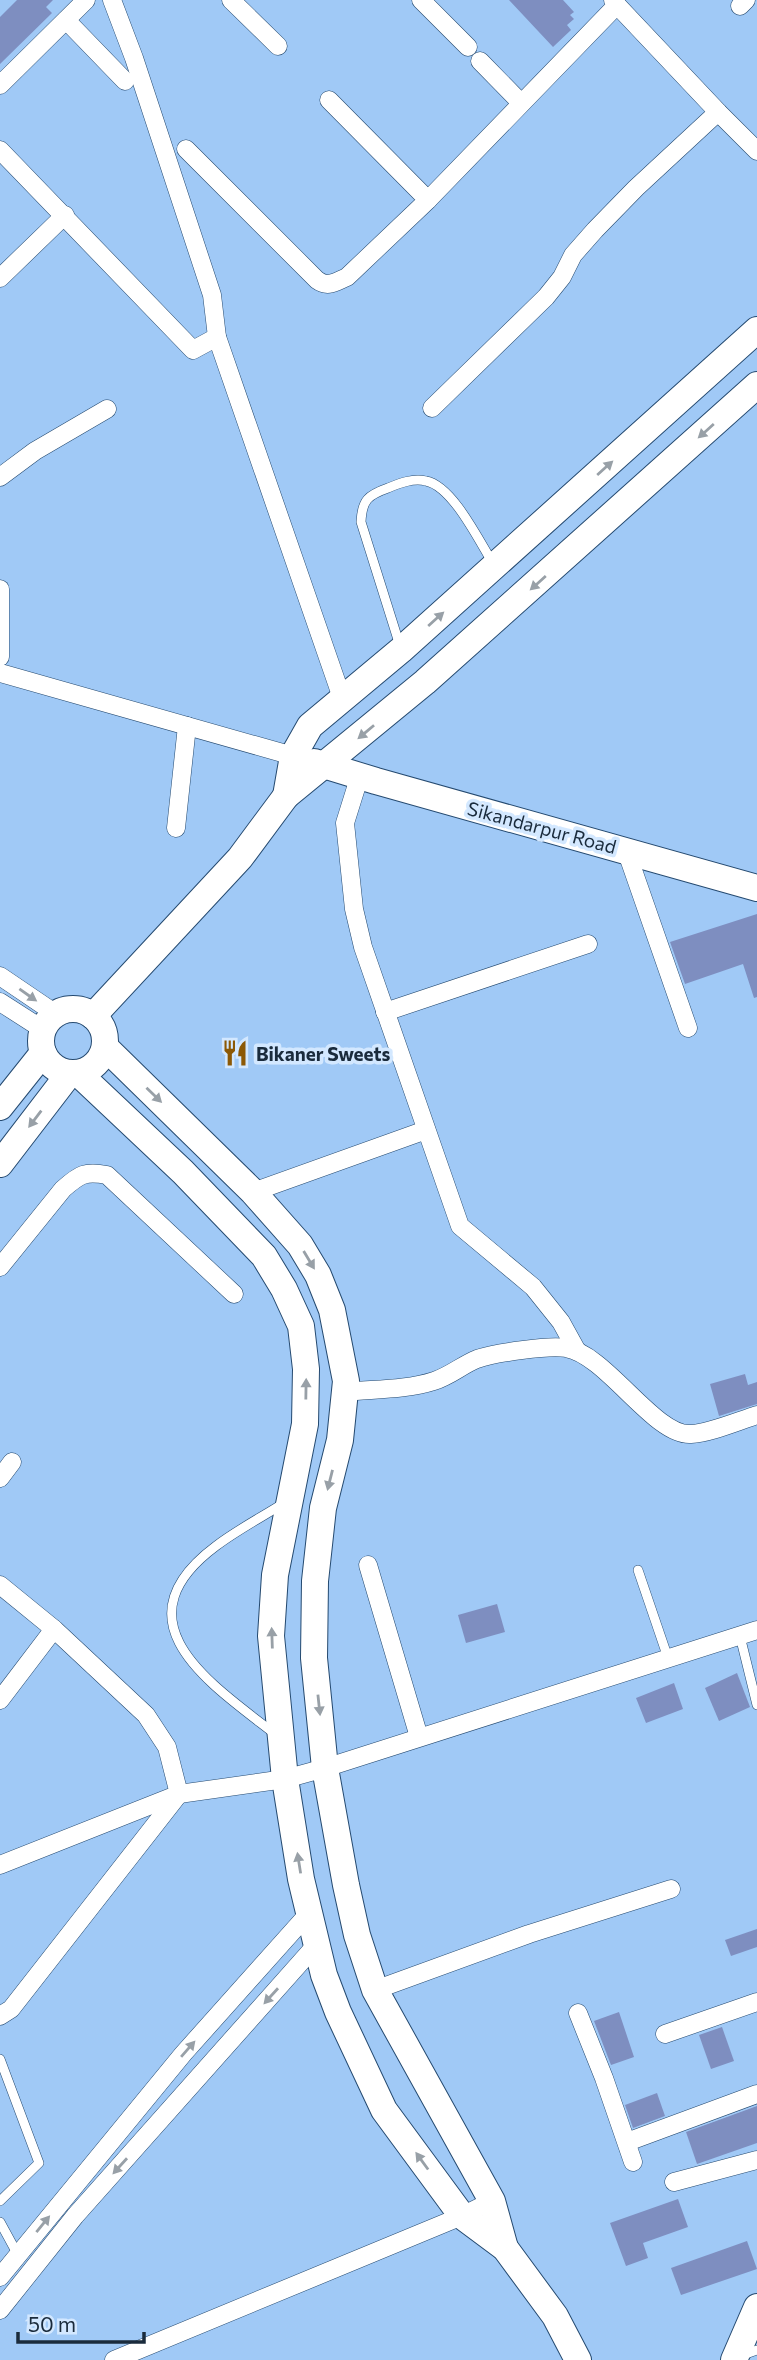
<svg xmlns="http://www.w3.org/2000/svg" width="757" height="2360" font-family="Commissioner,sans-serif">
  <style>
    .building { fill: #7e8ec0 }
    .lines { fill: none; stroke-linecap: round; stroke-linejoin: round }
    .lane-casing { stroke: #254a70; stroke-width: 10 }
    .street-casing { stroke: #254a70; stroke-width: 19 }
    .secondary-casing { stroke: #254a70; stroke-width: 28 }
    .lane { stroke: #fff; stroke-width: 9 }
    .street { stroke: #fff; stroke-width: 18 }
    .secondary { stroke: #fff; stroke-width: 26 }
    .oneway { fill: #98a0a7 }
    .labels { text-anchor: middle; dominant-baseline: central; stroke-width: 7; stroke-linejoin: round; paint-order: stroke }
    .street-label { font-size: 19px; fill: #1a2b3c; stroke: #d3e8ff }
    .poi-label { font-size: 19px; font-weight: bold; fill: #1a2b3c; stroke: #d3e8ff; text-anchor: start }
  </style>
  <rect width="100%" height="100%" fill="#a0c9f6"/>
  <g class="building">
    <path d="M17 0H53L46 7 52 13 0 64V17Z"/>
    <path d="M509 0H563L574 12 570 15 574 19 567 25 571 30 553 47Z"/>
    <path d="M757 914V997L754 998 743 964 685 984 670 942Z"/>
    <path d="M745 1374 748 1385 757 1382V1404L719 1416 710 1384Z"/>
    <path d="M497 1604 505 1632 466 1643 458 1615Z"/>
    <path d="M737 1673 750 1707 719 1721 705 1688Z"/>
    <path d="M674 1683 683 1709 646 1723 636 1698Z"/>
    <path d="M757 1929V1947L731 1956 725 1940Z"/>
    <path d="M619 2012 634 2057 611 2065 594 2021Z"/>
    <path d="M722 2027 734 2061 711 2069 699 2035Z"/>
    <path d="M657 2093 665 2116 633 2128 625 2105Z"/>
    <path d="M757 2106V2143L697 2164 686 2132Z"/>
    <path d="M678 2199 688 2227 643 2243 648 2258 626 2266 610 2223Z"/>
    <path d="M747 2241 757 2269 681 2295 671 2268Z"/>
  </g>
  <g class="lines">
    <g class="lane-casing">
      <g id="lane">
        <path d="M400 646 361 522C362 500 368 495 388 488 400 483 413 478 426 481 453 486 480 543 494 565"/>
        <path d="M638 1570 668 1658"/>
        <path d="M740 1636 757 1705"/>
        <path d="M275 1734C211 1684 114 1622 216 1546 237 1530 262 1517 284 1503"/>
        <path d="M0 2059 39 2163 0 2201"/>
        <path d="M0 2222 18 2255"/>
        <path d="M740 2356 757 2350"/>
      </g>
    </g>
    <g class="street-casing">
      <g id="street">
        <path d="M112 0 134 58 212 295 217 337 342 698"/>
        <path d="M231 0 278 46"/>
        <path d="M421 0 468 47"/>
        <path d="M740 6 746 0"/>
        <path d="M66 20 125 81"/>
        <path d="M480 61 521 103"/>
        <path d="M0 85 86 0"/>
        <path d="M718 112 757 151"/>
        <path d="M186 149 317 280C328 288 335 282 347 277L428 200 329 100"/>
        <path d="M0 150 193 350 217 337"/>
        <path d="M428 200 617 5 613 0"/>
        <path d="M0 278 65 215"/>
        <path d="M432 408 546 297 562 277 573 255 595 230 636 188 718 112 617 5"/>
        <path d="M0 477 35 451 107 409"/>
        <path d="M0 589V657"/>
        <path d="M0 673 293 756"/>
        <path d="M360 775 345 823 354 909 363 947 460 1226 533 1287 561 1322 577 1351"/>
        <path d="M176 828 187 726"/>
        <path d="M626 850 688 1028"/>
        <path d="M0 976 56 1014"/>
        <path d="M0 1002 42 1029"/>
        <path d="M385 1012 588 944"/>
        <path d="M253 1192 426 1130"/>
        <path d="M0 1267 63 1189C80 1174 85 1171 107 1175L234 1294"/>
        <path d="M345 1392C374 1389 406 1390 434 1381 450 1376 462 1365 477 1359 494 1353 549 1345 566 1348 606 1354 655 1437 691 1434 710 1433 738 1421 757 1415"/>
        <path d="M0 1478 12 1462"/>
        <path d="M368 1565 419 1737"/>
        <path d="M0 1585 54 1629 146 1715 167 1747 179 1794 11 2009 0 2016"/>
        <path d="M0 1700 54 1629"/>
        <path d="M0 1865 179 1794 285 1779 325 1768 757 1630"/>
        <path d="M375 1990 529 1934 671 1889"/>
        <path d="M578 2013 604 2078 633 2162"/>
        <path d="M665 2034 757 2002"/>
        <path d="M627 2142 757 2094"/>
        <path d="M674 2182 757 2160"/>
        <path d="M0 2277 183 2054 309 1913"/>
        <path d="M0 2310 75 2216 316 1945"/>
        <path d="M114 2360 462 2216 492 2201"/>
      </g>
    </g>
    <g class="secondary-casing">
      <g id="secondary">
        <path d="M314 762 376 781 757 888"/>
        <path d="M286 796 293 756 310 726 401 650 757 330"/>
        <circle cx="73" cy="1041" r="32"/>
        <path d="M93 1016 240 858 286 796 425 682 757 385"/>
        <path d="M105 1047 253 1192 300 1245 318 1275 332 1310 346 1381 340 1440 323 1508 315 1581 314 1658 325 1768 346 1885 357 1935 375 1990 492 2201 505 2248"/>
        <path d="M78 1073 183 1172 264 1256 284 1289 301 1326 306 1369 305 1424 275 1575 271 1636 285 1779 301 1879 324 1975 338 2012 384 2110 462 2216 505 2248 555 2316 578 2360"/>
        <path d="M0 1107 43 1053"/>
        <path d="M0 1164 69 1074"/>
        <path d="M734 2360 757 2307"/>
      </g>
    </g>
    <use href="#lane" class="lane"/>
    <use href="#street" class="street"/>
    <use href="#secondary" class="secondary"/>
  </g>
  <defs><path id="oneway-solid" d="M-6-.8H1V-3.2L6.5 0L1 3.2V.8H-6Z" transform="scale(1.75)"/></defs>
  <g class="oneway">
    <use href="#oneway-solid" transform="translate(706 431) rotate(138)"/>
    <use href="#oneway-solid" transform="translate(605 468) rotate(-42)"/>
    <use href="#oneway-solid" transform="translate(538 583) rotate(138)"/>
    <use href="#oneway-solid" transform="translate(436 619) rotate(-42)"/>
    <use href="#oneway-solid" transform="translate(366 732) rotate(140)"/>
    <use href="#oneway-solid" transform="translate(28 995) rotate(35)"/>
    <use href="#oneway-solid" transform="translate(154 1095) rotate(44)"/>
    <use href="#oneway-solid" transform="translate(35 1119) rotate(127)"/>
    <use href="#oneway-solid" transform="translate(309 1260) rotate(59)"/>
    <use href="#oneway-solid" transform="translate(306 1389) rotate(-89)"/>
    <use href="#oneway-solid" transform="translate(330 1480) rotate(104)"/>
    <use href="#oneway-solid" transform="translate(272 1638) rotate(-92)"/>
    <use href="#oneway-solid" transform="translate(319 1705) rotate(84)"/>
    <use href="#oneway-solid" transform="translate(299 1863) rotate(-99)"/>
    <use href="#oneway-solid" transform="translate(271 1996) rotate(132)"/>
    <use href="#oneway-solid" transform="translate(188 2049) rotate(-49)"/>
    <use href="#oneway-solid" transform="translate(422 2161) rotate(-126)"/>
    <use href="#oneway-solid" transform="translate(120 2166) rotate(132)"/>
    <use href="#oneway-solid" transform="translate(43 2224) rotate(-51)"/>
  </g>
  <defs>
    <g id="restaurant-bare" transform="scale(2.1)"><path d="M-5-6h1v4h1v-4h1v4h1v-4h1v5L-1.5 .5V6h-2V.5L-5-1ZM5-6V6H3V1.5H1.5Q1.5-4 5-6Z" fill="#8c5906" stroke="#d3e8ff" stroke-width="2.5" paint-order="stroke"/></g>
  </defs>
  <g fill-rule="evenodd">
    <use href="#restaurant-bare" x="235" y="1053"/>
  </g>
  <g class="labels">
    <g class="street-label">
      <text transform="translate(542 827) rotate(15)">Sikandarpur Road</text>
    </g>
    <g class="poi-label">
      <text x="256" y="1053">Bikaner Sweets</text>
    </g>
  </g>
  <path d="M18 2332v10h126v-10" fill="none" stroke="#1a2b3c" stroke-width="3.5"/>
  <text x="28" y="2332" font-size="21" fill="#1a2b3c" stroke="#d3e8ff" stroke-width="5" paint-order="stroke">50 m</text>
</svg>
